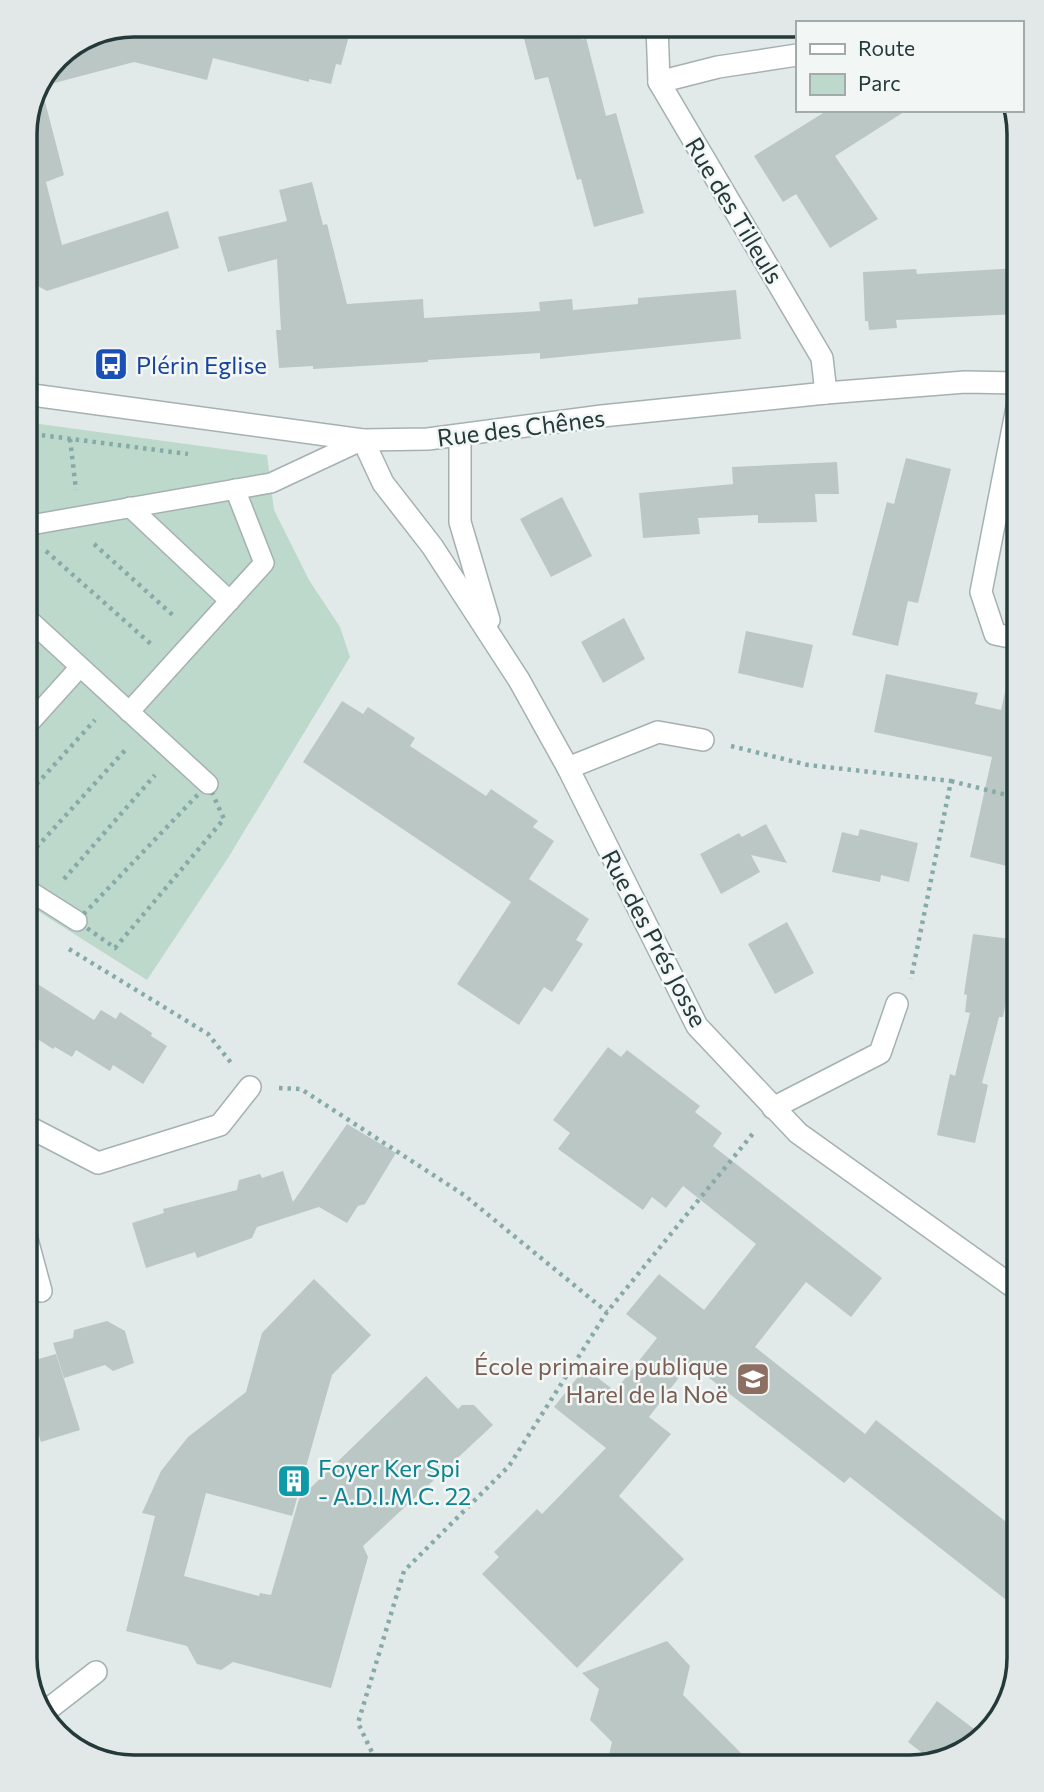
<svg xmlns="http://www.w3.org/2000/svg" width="1044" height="1792" font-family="Commissioner,sans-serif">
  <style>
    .green { fill: #bdd9cc }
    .building { fill: #bac7c5 }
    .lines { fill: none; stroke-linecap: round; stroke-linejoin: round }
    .service-casing { stroke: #a5b1b1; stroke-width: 22 }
    .minor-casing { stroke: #a5b1b1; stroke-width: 24 }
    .tertiary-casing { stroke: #a5b1b1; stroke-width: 24 }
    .path { stroke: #86aaa8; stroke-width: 4.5; stroke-dasharray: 3.5 5; stroke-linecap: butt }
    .service { stroke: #fff; stroke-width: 19 }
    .minor { stroke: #fff; stroke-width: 21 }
    .tertiary { stroke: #fff; stroke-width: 21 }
    .labels { text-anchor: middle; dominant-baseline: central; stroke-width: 5; stroke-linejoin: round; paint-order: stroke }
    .street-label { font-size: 24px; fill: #243939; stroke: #f2f7f6 }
    .transit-label { font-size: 24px; fill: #164399; stroke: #f2f7f6; text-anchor: start }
    .education-label { font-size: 24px; fill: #785e54; stroke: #f2f7f6; text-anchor: end }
    .culture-label { font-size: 24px; fill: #0d838f; stroke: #f2f7f6; text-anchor: start }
    .rim { fill: none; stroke: #243939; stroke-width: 3.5 }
  </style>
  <rect width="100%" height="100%" fill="#e2eae9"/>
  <path class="green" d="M25 422 267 455 274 510 309 580 340 627 350 657 228 858 147 980 25 903Z"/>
  <g class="building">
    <path d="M134 24 255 25H352L341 65 336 64 331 84 309 79V82L213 58 207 80 134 62 43 86 57 56Z"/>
    <path d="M546 25H578L582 40 586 38 606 116 616 113 644 213 594 227 581 179 577 180 548 77 535 80 522 31Z"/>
    <path d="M42 90 64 175 46 182 62 245 168 211 179 248 47 291 25 279V127Z"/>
    <path d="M828 110H907L835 156 878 219 830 248 796 194 783 202 754 156Z"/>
    <path d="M312 182 323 225 327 224 347 304 423 299 424 318 540 311 539 302 572 299 573 310 638 304V298L736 290 741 339 540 359V353L428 360V362L313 369V366L279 368 276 330H281L277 259 228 272 218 237 287 221 279 190Z"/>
    <path d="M1019 268V314L896 320 897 328 869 330 868 321H865L863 272 916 269 917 274Z"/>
    <path d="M906 458 951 469 918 603 908 601 898 646 852 635 887 502 894 504Z"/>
    <path d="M837 462 839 494H815L817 522 758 523V515L698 518 700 534 643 538 639 493 733 484 732 467Z"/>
    <path d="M562 497 592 556 551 577 520 519Z"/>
    <path d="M624 618 645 659 603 683 581 642Z"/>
    <path d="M746 631 813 645 803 688 738 673Z"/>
    <path d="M886 674 978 693 975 704 1001 710 1006 688 1019 689V869L970 857 992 757 874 732Z"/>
    <path d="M342 701 363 714 368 707 415 738 410 746 486 796 491 789 538 821 533 827 554 841 529 879 589 919 576 940 583 944 552 992 544 987 519 1025 457 984 511 902 303 762Z"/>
    <path d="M766 824 787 863 751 855 760 872 721 894 700 854 739 833 742 837Z"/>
    <path d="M860 829 918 843 909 882 881 875 880 882 832 872 842 832 858 836Z"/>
    <path d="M787 922 814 973 775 994 748 944Z"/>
    <path d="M973 934 1017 940 1009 1002 1006 1001 1003 1017H999L982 1083 988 1085 975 1143 937 1135 950 1074 955 1076 970 1013 965 1012 967 995 964 994Z"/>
    <path d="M25 976 94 1020 101 1010 116 1019 120 1012 152 1033 151 1036 167 1046 143 1084 113 1065 110 1071 76 1050 72 1057 55 1047 53 1049 25 1031Z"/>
    <path d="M608 1047 621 1057 627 1050 700 1106 695 1112 722 1133 713 1146 882 1278 851 1317 806 1282 755 1347 865 1434 876 1420 1019 1532V1610L850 1477 844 1483 690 1363 649 1417 671 1434 619 1496 684 1559 577 1668 482 1574 499 1557 494 1552 537 1509 542 1514 606 1448 554 1407 585 1368 615 1391 657 1338 626 1314 659 1274 704 1310 756 1244 683 1186 666 1208 652 1197 643 1210 558 1149 570 1133 553 1120Z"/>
    <path d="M347 1124 396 1153 365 1204 358 1206 347 1223 319 1207 257 1227 252 1238 197 1258 195 1252 146 1268 132 1223 164 1213 163 1209 237 1190 239 1180 260 1174 262 1178 283 1171 293 1202Z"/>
    <path d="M314 1279 371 1335 332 1375 292 1516 206 1493 184 1576 259 1596 260 1593 271 1595 299 1499 426 1376 458 1409 462 1405H474L493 1425 363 1546 368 1557 331 1688 233 1662 221 1670 197 1664 187 1646 126 1631 155 1516 142 1513 161 1471 188 1437 246 1392 262 1333Z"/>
    <path d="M107 1321 125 1331 134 1363 113 1371 105 1365 64 1378 53 1343 73 1338 74 1330Z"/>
    <path d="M56 1354 80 1430 41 1442 36 1426 25 1429V1363Z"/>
    <path d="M667 1641 690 1666 683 1695 755 1767H606L612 1742 590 1720 599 1689 582 1673Z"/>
    <path d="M937 1701 982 1735 958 1756 934 1762 908 1742Z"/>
  </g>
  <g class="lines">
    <g class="service-casing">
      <g id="service">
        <path d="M130 507 230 601"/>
        <path d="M25 526 271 483 363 440"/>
        <path d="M25 616 208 784"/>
        <path d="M129 712 264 563 235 489"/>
        <path d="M25 728 80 667"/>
        <path d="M25 888 77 921"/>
      </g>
    </g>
    <g class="minor-casing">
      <g id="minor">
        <path d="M657 25 659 82 822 358 826 393"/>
        <path d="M659 82 718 67 797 55"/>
        <path d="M460 436V522L489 620"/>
        <path d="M363 440 383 483 432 546 519 680 568 768 697 1026 798 1133 1019 1291"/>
        <path d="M1019 639 995 634 981 592 1019 397"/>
        <path d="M568 768 658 732 703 740"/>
        <path d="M773 1108 880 1053 897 1004"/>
        <path d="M25 1125 98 1163 220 1125 250 1087"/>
        <path d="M25 1232 41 1291"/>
        <path d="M42 1714 96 1672"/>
      </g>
    </g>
    <g class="tertiary-casing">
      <path id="tertiary" d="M25 394 363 440 428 439 602 416 826 393 965 382 1019 383"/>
    </g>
    <g class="path">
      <path d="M25 433 188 454"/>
      <path d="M70 439 76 490"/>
      <path d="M94 544 176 618"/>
      <path d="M46 551 152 645"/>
      <path d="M25 578 36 589"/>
      <path d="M25 664 37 675"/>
      <path d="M731 746 808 765 951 781 911 979"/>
      <path d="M951 781 1019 798"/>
      <path d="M208 784 224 819 115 948 77 921Z"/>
      <path d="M25 797 95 720"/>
      <path d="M25 860 128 747"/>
      <path d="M64 879 155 775"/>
      <path d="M69 949 208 1034 232 1064"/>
      <path d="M279 1088 301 1089 464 1195 607 1312"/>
      <path d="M379 1767 358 1723 404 1571 509 1466 607 1312 755 1131"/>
    </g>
    <use href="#service" class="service"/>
    <use href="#minor" class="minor"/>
    <use href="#tertiary" class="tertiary"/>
  </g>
  <defs>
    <g id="bus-square" transform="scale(1.75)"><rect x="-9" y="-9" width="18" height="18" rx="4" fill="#1a4fb4" stroke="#f2f7f6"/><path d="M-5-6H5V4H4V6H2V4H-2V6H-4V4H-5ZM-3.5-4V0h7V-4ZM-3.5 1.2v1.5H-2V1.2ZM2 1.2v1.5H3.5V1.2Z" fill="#fff"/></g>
    <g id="school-square" transform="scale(1.75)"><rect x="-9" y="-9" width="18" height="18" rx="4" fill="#8d6e63" stroke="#f2f7f6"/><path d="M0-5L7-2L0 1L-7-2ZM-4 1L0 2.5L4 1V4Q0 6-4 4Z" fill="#fff"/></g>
    <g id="building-square" transform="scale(1.75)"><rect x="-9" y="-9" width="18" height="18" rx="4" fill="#0f9aa8" stroke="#f2f7f6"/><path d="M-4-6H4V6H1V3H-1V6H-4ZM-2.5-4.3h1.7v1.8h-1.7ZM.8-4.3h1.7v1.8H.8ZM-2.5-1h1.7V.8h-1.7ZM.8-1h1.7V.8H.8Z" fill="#fff"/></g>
  </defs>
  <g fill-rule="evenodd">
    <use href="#bus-square" x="111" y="364"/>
    <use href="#school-square" x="753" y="1379"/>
    <use href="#building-square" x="294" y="1481"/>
  </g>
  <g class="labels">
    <g class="street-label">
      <text transform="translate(735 210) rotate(59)">Rue des Tilleuls</text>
      <text transform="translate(521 427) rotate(-7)">Rue des Chênes</text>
      <text transform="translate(655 938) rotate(62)">Rue des Prés Josse</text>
    </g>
    <g class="transit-label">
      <text x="136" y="364">Plérin Eglise</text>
    </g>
    <g class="education-label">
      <text x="728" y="1365">École primaire publique<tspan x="728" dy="28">Harel de la Noë</tspan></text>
    </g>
    <g class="culture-label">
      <text x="318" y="1467">Foyer Ker Spi<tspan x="318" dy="28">- A.D.I.M.C. 22</tspan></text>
    </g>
  </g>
  <path d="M0 0H1044V1792H0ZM134 37H910A97 97 0 0 1 1007 134V1658A97 97 0 0 1 910 1755H134A97 97 0 0 1 37 1658V134A97 97 0 0 1 134 37Z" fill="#e2e8e7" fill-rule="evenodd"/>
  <path class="rim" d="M134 37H910A97 97 0 0 1 1007 134V1658A97 97 0 0 1 910 1755H134A97 97 0 0 1 37 1658V134A97 97 0 0 1 134 37Z"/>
  <rect x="796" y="21" width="228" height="91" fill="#f2f7f6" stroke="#a0abaa" stroke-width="2"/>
  <rect x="810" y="44" width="35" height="10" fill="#ffffff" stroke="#a0abaa" stroke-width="2"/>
  <text x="858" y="56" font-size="21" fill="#243939">Route</text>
  <rect x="810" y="74" width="35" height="21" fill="#bdd9cc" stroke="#a0abaa" stroke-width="2"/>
  <text x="858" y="91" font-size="21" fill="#243939">Parc</text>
</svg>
